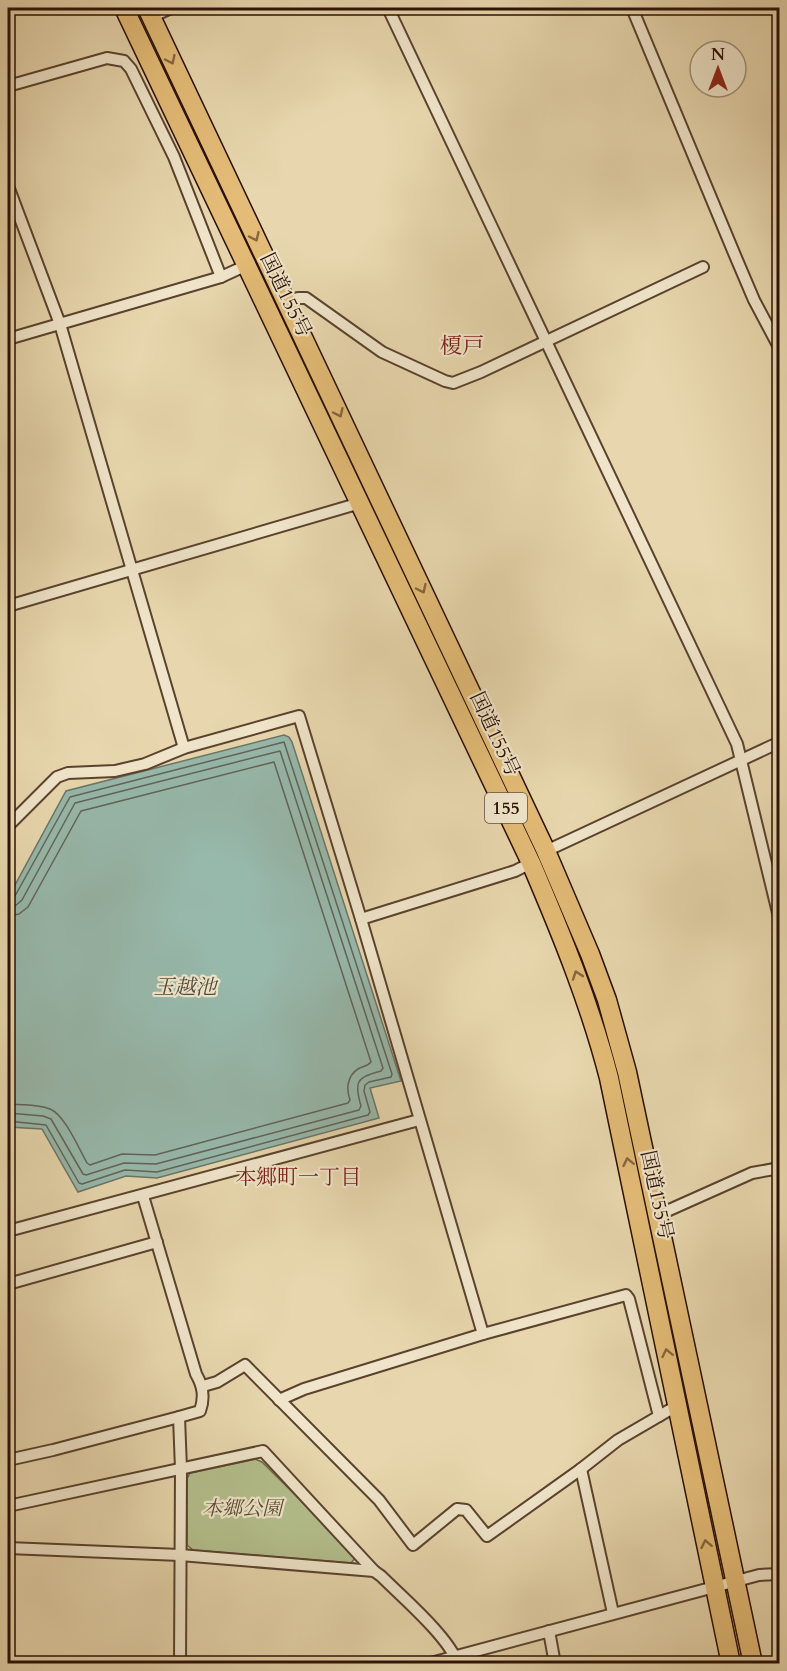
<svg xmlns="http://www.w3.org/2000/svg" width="787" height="1671" font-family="Cardo,'Noto Serif JP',serif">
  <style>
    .green { fill: #b3bf8c; stroke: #6e6848; stroke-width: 1.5 }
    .water { fill: #97b9ac; stroke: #6b7569; stroke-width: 1.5 }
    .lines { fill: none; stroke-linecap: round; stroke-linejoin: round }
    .shore { stroke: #606458; stroke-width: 1.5 }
    .minor-casing { stroke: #5a422e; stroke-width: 14 }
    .tertiary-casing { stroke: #5a422e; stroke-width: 16 }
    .trunk-casing { stroke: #2a1004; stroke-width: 21 }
    .minor { stroke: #f0e5ca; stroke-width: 10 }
    .tertiary { stroke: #f0e5ca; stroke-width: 14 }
    .trunk { stroke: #e4bc77; stroke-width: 18 }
    .oneway { stroke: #87663e }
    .labels { text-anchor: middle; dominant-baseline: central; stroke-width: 4.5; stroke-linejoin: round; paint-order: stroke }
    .shield { fill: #f0e5ca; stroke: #65503f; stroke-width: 1.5 }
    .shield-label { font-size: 18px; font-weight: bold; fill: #2a1004 }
    .street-label { font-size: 20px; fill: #2a1004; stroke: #f0e5ca }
    .park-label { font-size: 20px; font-style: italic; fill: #5a4d34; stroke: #f0e5ca }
    .water-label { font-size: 21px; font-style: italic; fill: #504b3f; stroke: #f0e5ca }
    .neighbourhood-label { font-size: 21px; fill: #7a1f14; stroke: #f0e5ca }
    .quarter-label { font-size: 22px; fill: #7a1f14; stroke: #f0e5ca }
  </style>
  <rect width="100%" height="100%" fill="#e8d7ae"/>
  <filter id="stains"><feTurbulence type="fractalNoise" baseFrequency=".00333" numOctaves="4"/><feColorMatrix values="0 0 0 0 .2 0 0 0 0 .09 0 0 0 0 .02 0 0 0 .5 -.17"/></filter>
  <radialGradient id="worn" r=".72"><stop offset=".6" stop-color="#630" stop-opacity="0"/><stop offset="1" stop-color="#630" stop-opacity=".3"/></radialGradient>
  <path class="green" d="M255 1459 262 1462 357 1556 351 1563 193 1550 187 1545V1479L190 1473Z"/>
  <path class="water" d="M284 735 289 737 292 742 401 1081 370 1088 379 1118 157 1178 126 1176 78 1192 42 1129 8 1127V898L66 791Z"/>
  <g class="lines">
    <g class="shore">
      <path d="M8 900 15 896 70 797 284 742 392 1074 391 1077 369 1082 365 1085 364 1091 370 1112 368 1115 157 1172 125 1170 82 1184 79 1183 46 1125 8 1121"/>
      <path d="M8 907 15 906 22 900 75 803 280 751 383 1068 381 1071C356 1077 354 1082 361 1106L359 1110 156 1164 124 1163 86 1175 83 1174 51 1119 43 1116 8 1113"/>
      <path d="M8 916 19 914 28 907 81 811 274 762 371 1062C368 1066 363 1066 358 1069 347 1076 346 1089 350 1100L348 1103 155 1155 122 1154 90 1165 87 1163C79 1149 65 1115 50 1109 38 1104 20 1105 8 1104"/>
    </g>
    <g class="minor-casing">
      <g id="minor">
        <path d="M388 8 737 744 780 921"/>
        <path d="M632 8 734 253 754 300 780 349"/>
        <path d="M151 17 171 8"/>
        <path d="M8 86 107 58 124 61 131 69 174 157 221 277"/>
        <path d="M8 186 60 324 184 748"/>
        <path d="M286 302 298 298H306L382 352 445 381 453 383 481 372 703 267"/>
        <path d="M8 339 221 277 247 265"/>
        <path d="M8 606 360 503"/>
        <path d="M8 826 57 777 68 773 115 771 145 764 184 748 299 716 361 919 483 1334"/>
        <path d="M546 851 780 742"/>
        <path d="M361 919 515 871 531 863"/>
        <path d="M143 1196 196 1374C203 1386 205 1397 200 1411L179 1417 181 1469 180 1664"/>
        <path d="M658 1215 752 1173 780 1168"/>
        <path d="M8 1231 419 1120"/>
        <path d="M8 1284 157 1242"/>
        <path d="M203 1386 217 1382 245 1365 379 1500 413 1545 457 1509 466 1510 487 1536 581 1469 618 1440 678 1405"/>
        <path d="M279 1400 304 1389 483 1334 626 1295 629 1299 659 1416"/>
        <path d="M8 1460 53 1450 179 1417"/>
        <path d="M581 1469 613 1613"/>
        <path d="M8 1506 263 1451 374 1571"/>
        <path d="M8 1548 180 1555 374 1571 381 1576C402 1597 449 1637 458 1664"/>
        <path d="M549 1631 555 1664"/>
        <path d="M427 1664 759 1575 780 1574"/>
      </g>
    </g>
    <g class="tertiary-casing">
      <path id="tertiary" d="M779 8H780"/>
    </g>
    <g class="trunk-casing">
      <g id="trunk">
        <path d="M124 8 531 863C561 933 590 1004 609 1078L731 1664"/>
        <path d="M147 8 546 851 590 954 607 1000 627 1072 753 1664"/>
      </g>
    </g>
    <use href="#minor" class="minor"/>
    <use href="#tertiary" class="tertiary"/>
    <use href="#trunk" class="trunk"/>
  </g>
  <defs><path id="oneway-chevron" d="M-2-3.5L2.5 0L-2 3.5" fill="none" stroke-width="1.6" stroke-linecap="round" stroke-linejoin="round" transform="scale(1.5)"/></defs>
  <g class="oneway">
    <use href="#oneway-chevron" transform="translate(171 60) rotate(65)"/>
    <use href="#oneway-chevron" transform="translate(255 237) rotate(65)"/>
    <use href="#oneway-chevron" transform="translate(339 413) rotate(65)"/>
    <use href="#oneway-chevron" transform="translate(422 589) rotate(65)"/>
    <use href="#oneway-chevron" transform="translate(577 975) rotate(-109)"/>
    <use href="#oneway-chevron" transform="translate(628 1162) rotate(-102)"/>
    <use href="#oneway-chevron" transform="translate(667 1353) rotate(-102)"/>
    <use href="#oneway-chevron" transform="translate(706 1544) rotate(-102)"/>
  </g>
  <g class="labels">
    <rect class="shield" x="485" y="793" width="42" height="30" rx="4.5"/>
    <g class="shield-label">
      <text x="506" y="808">155</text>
    </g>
    <g class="street-label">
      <text transform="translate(286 295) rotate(64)">国道155号</text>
      <text transform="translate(495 734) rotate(65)">国道155号</text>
      <text transform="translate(657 1195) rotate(78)">国道155号</text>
    </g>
    <g class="park-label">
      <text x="242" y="1508">本郷公園</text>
    </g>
    <g class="water-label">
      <text x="185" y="987">玉越池</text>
    </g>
    <g class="neighbourhood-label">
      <text x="298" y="1177">本郷町一丁目</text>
    </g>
    <g class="quarter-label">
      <text x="462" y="346">榎戸</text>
    </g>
  </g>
  <rect width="787" height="1671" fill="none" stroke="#e8d7ae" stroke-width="30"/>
  <rect x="9" y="9" width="769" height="1653" fill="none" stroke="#2a1004" stroke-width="3"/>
  <rect x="15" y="15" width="757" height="1641" fill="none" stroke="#2a1004" stroke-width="1.5"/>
  <g transform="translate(718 69)"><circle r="28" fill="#f0e5ca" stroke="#a1907b" stroke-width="1.5"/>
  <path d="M0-4.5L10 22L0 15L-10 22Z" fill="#8f2418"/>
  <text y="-9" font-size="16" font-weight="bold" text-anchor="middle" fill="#2a1004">N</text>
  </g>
  <rect width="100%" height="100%" filter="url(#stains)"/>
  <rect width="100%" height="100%" fill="url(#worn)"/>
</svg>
